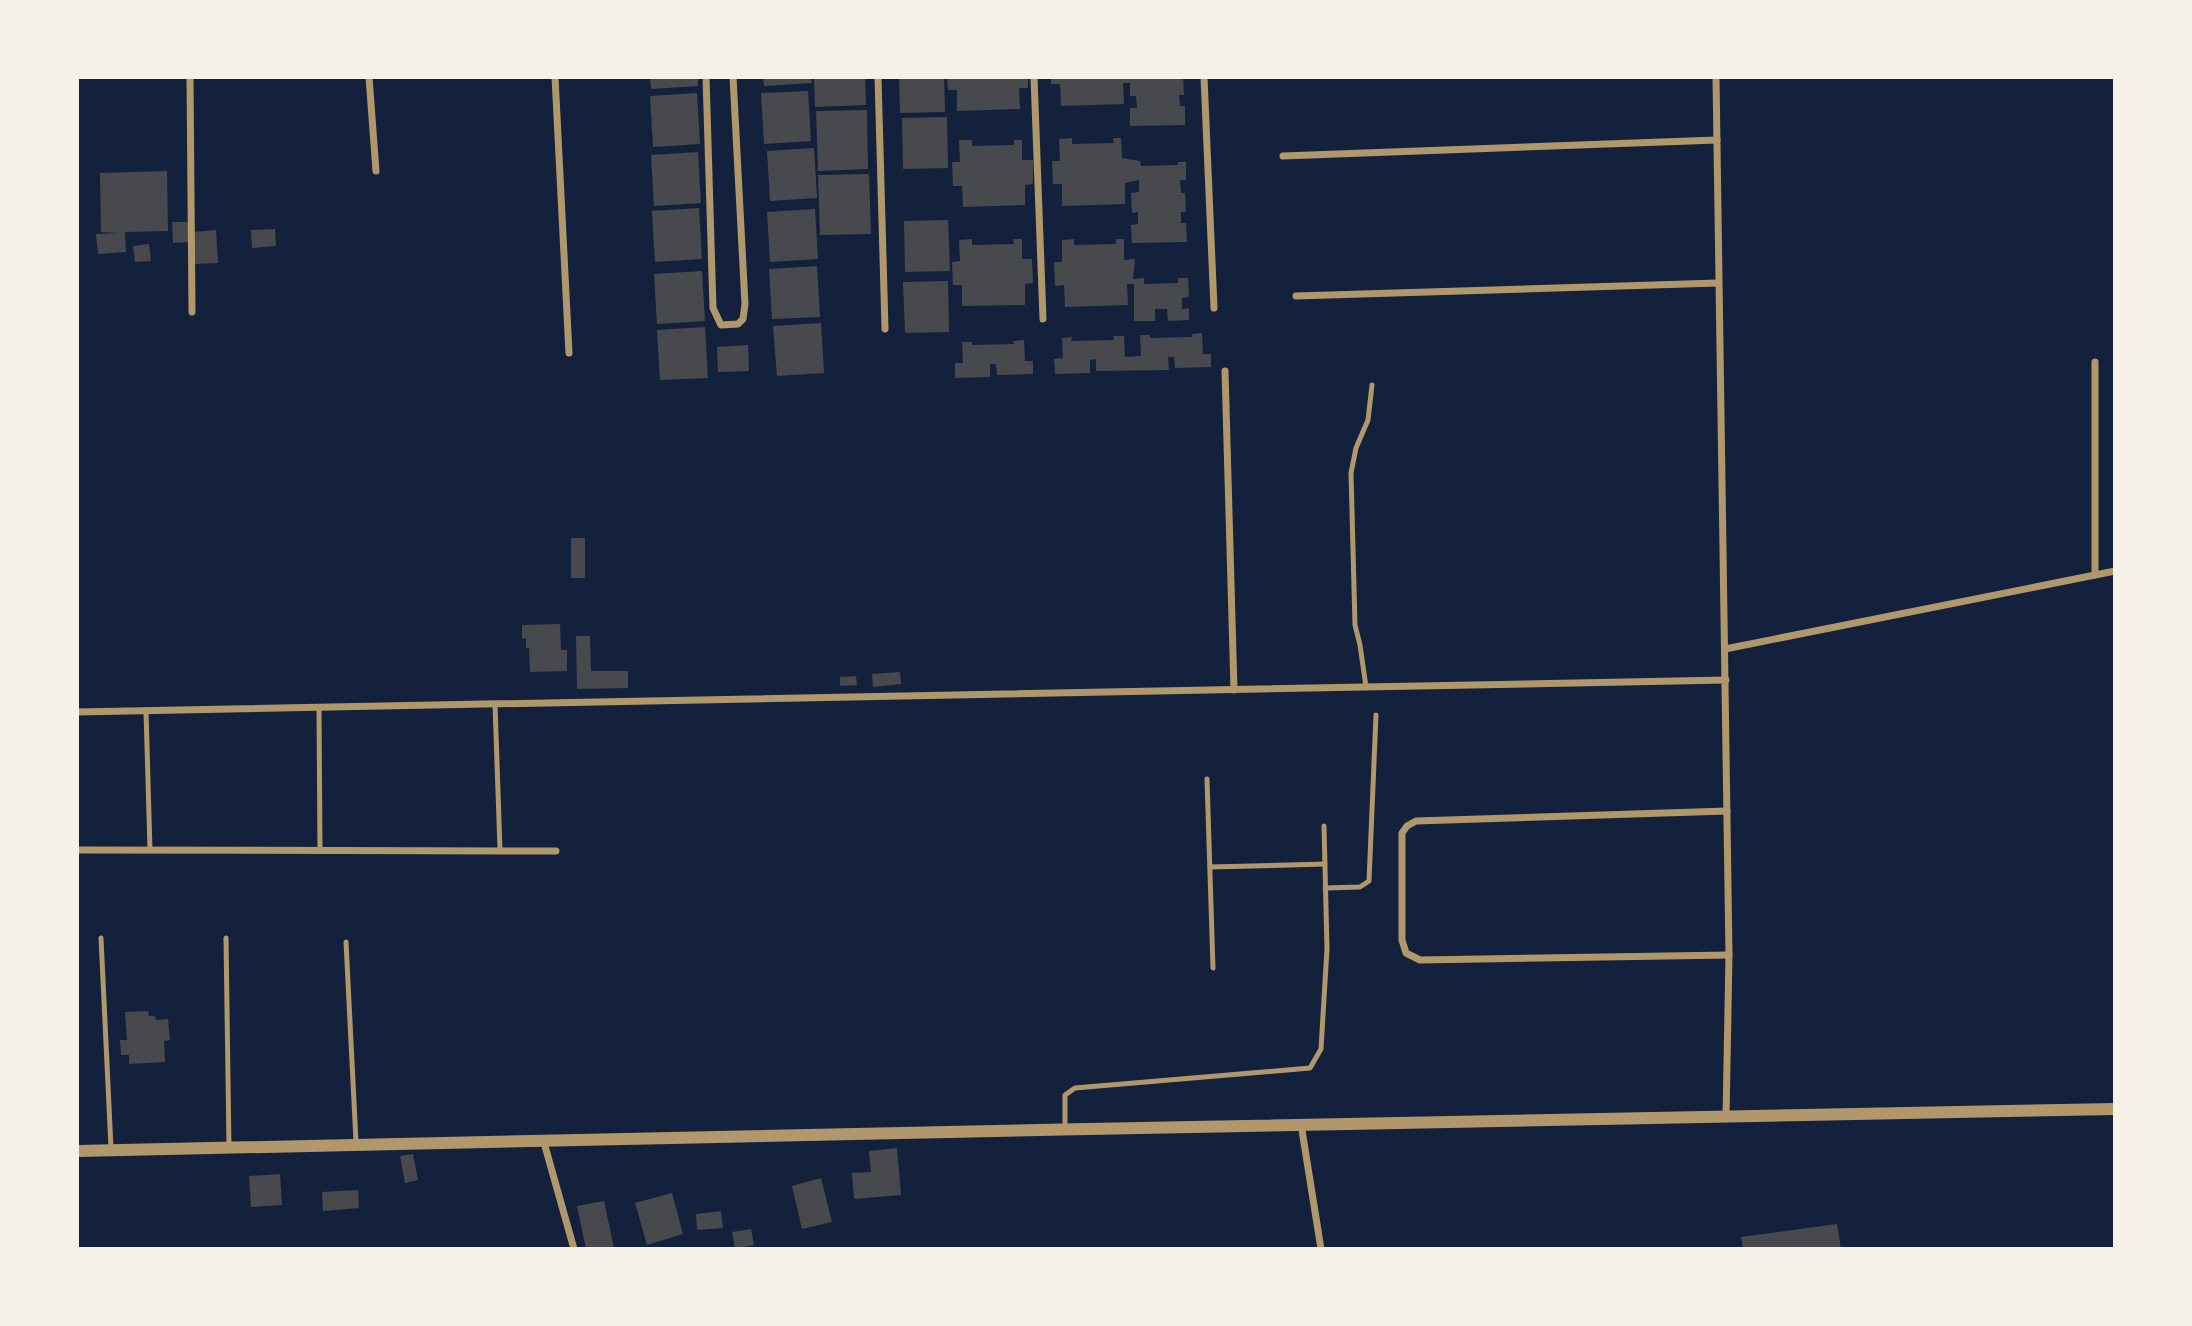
<svg xmlns="http://www.w3.org/2000/svg" width="2192" height="1326" font-family="Poppins,sans-serif">
  <style>
    .building { fill: #48494c }
    .lines { fill: none; stroke-linecap: round; stroke-linejoin: round }
    .service { stroke: #b1986c; stroke-width: 5 }
    .minor { stroke: #b1986c; stroke-width: 7 }
    .tertiary { stroke: #b1986c; stroke-width: 12 }
  </style>
  <rect width="100%" height="100%" fill="#14213d"/>
  <g class="building">
    <path d="M650 77H698V86L651 89Z"/>
    <path d="M763 77H811L812 83 764 86Z"/>
    <path d="M814 77H865L866 105 815 107Z"/>
    <path d="M899 77H944L945 112 900 113Z"/>
    <path d="M947 77H1028V88H1019L1020 109 957 111V90H948Z"/>
    <path d="M1051 77H1183L1184 95H1179L1180 106H1185V125L1130 126V108H1137L1136 96H1130V83H1123L1124 104 1061 106 1060 84H1051Z"/>
    <path d="M808 91 811 141 764 144 761 93Z"/>
    <path d="M697 93 700 144 653 147 650 96Z"/>
    <path d="M867 110 868 169 818 171 816 111Z"/>
    <path d="M947 117 948 168 903 169 902 118Z"/>
    <path d="M1072 138V144L1114 143 1113 138H1121L1122 158 1140 161 1141 166 1178 165V162H1186V180H1180L1181 193H1185L1186 212H1181V223H1186L1187 242 1132 243 1131 225 1138 224V212L1132 213 1131 193 1139 192V180L1125 183V204L1062 206V184H1053L1052 161H1060L1059 139Z"/>
    <path d="M959 140H972V146L1014 145V140H1022V160H1033V184L1025 185V205L963 207 962 186H953L952 162H960Z"/>
    <path d="M814 148 817 198 770 201 767 151Z"/>
    <path d="M698 152 701 203 654 206 651 155Z"/>
    <path d="M167 171 168 231 125 232 126 252 98 254 96 234 118 233 101 232 100 173Z"/>
    <path d="M869 174 871 234 820 235 818 175Z"/>
    <path d="M699 208 702 259 655 262 652 211Z"/>
    <path d="M815 209 818 259 770 262 767 212Z"/>
    <path d="M948 220 950 271 905 272 904 221Z"/>
    <path d="M172 222H188L189 242 173 243Z"/>
    <path d="M275 229 276 246 252 248 251 230Z"/>
    <path d="M216 230 218 263 195 264 193 232Z"/>
    <path d="M972 239V245L1014 244 1013 239H1022V259H1032L1033 283 1025 284V305L962 306V285H953L952 262 960 261 959 240Z"/>
    <path d="M1074 239V245L1116 244V239H1124V260L1135 259 1133 279 1144 278V284L1178 283V278H1188L1189 297 1182 298V309L1189 308V320L1168 321 1167 309H1155V321H1134V284H1127L1128 305 1065 307 1064 285 1055 286 1054 262H1062V240Z"/>
    <path d="M149 244 151 261 135 262 133 246Z"/>
    <path d="M817 266 820 317 772 319 769 269Z"/>
    <path d="M702 271 705 321 657 324 654 274Z"/>
    <path d="M948 281 949 332 905 333 903 282Z"/>
    <path d="M821 323 824 373 777 376 773 326Z"/>
    <path d="M705 327 708 378 660 380 657 330Z"/>
    <path d="M1202 333 1203 354H1211V367L1175 368 1174 357H1168L1169 370 1096 371V359L1090 360V373L1055 374 1054 359 1063 358 1062 338 1072 337 1071 341 1114 340 1113 336H1124L1125 357 1141 356 1140 335H1150V338L1192 337V334Z"/>
    <path d="M1024 340 1025 361H1033V374L997 375 996 364H990V377L955 378V363H963L962 342H972V345L1014 344 1013 341Z"/>
    <path d="M748 345 749 371 718 372 717 347Z"/>
    <rect x="571" y="538" width="14" height="40"/>
    <path d="M560 624 561 650H567V671L530 672 529 648H526V638L522 639V625Z"/>
    <path d="M576 636H590L591 671H628V688L577 689Z"/>
    <path d="M900 672 901 684 873 687 872 674Z"/>
    <path d="M856 676 857 685 840 686V677Z"/>
    <path d="M148 1011 149 1016H155L156 1020 168 1019 170 1040 164 1041 165 1062 129 1064V1055H121L120 1040H127L125 1012Z"/>
    <path d="M897 1148 901 1195 854 1199 852 1173 871 1172 869 1151Z"/>
    <path d="M413 1154 418 1180 405 1183 400 1156Z"/>
    <path d="M280 1174 282 1205 251 1207 249 1176Z"/>
    <path d="M821 1178 832 1222 802 1229 792 1186Z"/>
    <path d="M358 1190 359 1208 323 1211 322 1192Z"/>
    <path d="M672 1193 683 1234 647 1245 635 1203Z"/>
    <path d="M604 1201 614 1248 586 1249 577 1206Z"/>
    <path d="M721 1211 723 1228 697 1230 696 1214Z"/>
    <path d="M1837 1224 1841 1249H1743L1741 1237Z"/>
    <path d="M751 1229 754 1245 735 1249 732 1232Z"/>
  </g>
  <g class="lines">
    <g class="service">
      <path d="M1366 687 1360 645 1355 625 1351 473 1356 448 1368 420 1372 385"/>
      <path d="M495 704 500 850"/>
      <path d="M319 707 320 850"/>
      <path d="M146 711 150 850"/>
      <path d="M1207 779 1213 968"/>
      <path d="M1210 867 1325 864"/>
      <path d="M1325 888 1360 887 1369 881 1376 715"/>
      <path d="M101 938 111 1148"/>
      <path d="M226 938 229 1147"/>
      <path d="M346 942 356 1142"/>
      <path d="M1065 1128V1095L1075 1088 1310 1068 1321 1049 1327 949 1324 826"/>
    </g>
    <g class="minor">
      <path d="M190 77 192 312"/>
      <path d="M369 77 376 171"/>
      <path d="M555 77 569 353"/>
      <path d="M706 77 713 308 721 325 738 324 743 319 745 304 733 77"/>
      <path d="M878 77 885 329"/>
      <path d="M1034 77 1043 319"/>
      <path d="M1204 77 1214 308"/>
      <path d="M1716 77 1729 955 1726 1118"/>
      <path d="M1283 156 1717 140"/>
      <path d="M1296 296 1718 283"/>
      <path d="M2095 362V575"/>
      <path d="M1225 371 1234 690"/>
      <path d="M1725 649 2115 571"/>
      <path d="M77 712 1726 680"/>
      <path d="M1727 811 1416 821 1407 826 1402 833V940L1406 953 1420 960 1729 955"/>
      <path d="M77 850 556 851"/>
      <path d="M1301 1124 1321 1249"/>
      <path d="M543 1139 574 1249"/>
    </g>
    <path class="tertiary" d="M77 1151C756 1132 1436 1125 2115 1109"/>
  </g>
  <rect width="2192" height="1326" fill="none" stroke="#f6f1e7" stroke-width="158"/>
</svg>
